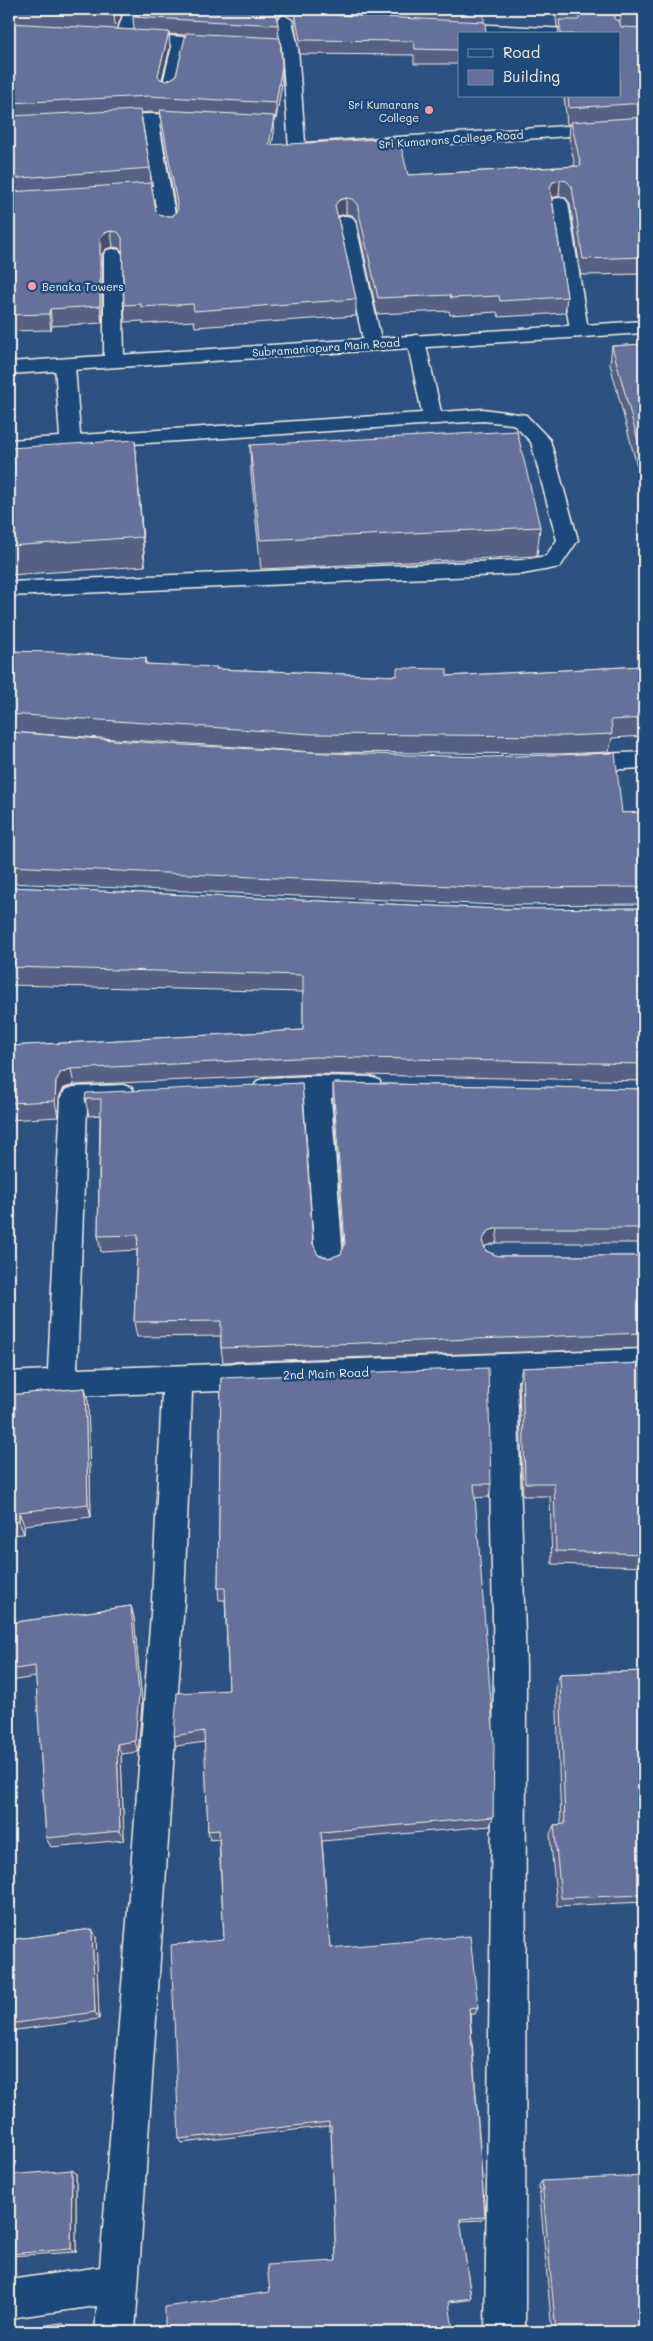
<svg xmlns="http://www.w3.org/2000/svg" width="653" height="2341" font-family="Mali,sans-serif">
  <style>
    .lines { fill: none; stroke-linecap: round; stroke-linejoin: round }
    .service-casing { stroke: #f4f1e8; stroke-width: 4 }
    .minor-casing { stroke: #f4f1e8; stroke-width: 3 }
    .secondary-casing { stroke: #f4f1e8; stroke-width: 3 }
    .service { fill: #1f4a7a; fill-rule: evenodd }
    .minor { fill: #1f4a7a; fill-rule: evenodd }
    .secondary { fill: #1f4a7a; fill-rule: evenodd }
    .wall { fill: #576085; stroke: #f4f1e8; fill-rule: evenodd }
    .shaded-wall { fill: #474e6c; stroke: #f4f1e8 }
    .building { fill: #65709b; stroke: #f4f1e8 }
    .poi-dot { fill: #ff9aa2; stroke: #1f4a7a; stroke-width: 2 }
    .labels { text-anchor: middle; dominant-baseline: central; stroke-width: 5; stroke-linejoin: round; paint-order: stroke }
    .far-poi-label { font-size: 11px; fill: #f4f1e8; stroke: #1f4a7a; text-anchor: end }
    .far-street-label { font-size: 11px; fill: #f4f1e8; stroke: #1f4a7a }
    .street-label { font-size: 12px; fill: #f4f1e8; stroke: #1f4a7a }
  </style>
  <rect width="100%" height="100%" fill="#2d5281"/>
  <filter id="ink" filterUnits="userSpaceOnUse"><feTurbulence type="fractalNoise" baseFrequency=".02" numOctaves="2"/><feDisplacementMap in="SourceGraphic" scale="10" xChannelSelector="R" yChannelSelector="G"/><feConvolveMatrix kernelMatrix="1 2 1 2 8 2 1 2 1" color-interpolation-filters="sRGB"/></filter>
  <g filter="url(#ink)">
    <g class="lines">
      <g class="service-casing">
        <path id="service" d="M180 38 187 42 175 91 168 95 163 94 161 91 173 42Z"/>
      </g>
      <g class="minor-casing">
        <g id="minor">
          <path d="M125 9H141L132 34 221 39 229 44 221 49 117 42 115 39Z"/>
          <path d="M284 15 292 20 298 48 305 143 644 121V131L297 154 291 153 289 149 282 48 276 20Z"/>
          <path d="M450 23 568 29 576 34H471L444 31 442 28 444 25Z"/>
          <path d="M150 114 197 116 203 117 205 121 203 125 197 126 159 124 177 226 174 230H162L159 226 154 197 115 199 109 198 106 194 109 190 153 186 143 124 106 126 100 125 98 121 100 117 106 116Z"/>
          <path d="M559 198 565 199 568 203 588 330 586 334H572L570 330 550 203 553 199Z"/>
          <path d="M346 216 352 217 355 221 382 344 380 348H366L364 344 337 221 340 217Z"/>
          <path d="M113 249 119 250 122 254 124 361 121 365H107L104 361V254L107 250Z"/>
          <path d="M416 335 423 337 425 341 441 412 483 409 526 415 550 440 578 540 560 567 523 574 9 596V582L523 560 546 556 557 540 531 442 513 424 483 421 9 452V440L60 437 55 365 58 361H72L75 365 80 435 422 413 407 341 409 337Z"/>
          <path d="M644 752V768L580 771 572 769 568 763 572 757 580 755Z"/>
          <path d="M317 1076 370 1077 379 1080 383 1088 379 1096 370 1099 331 1098 343 1259 339 1268 329 1271 319 1268 315 1259 304 1098 266 1100 257 1097 253 1089 257 1081 266 1078Z"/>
          <path d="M123 1085 132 1088 136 1096 132 1104 123 1107 87 1108 77 1369 644 1349V1375L517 1380 526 1667 525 2332H485L494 1667 488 1381 192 1392 184 1601 135 2332H95L97 2306 9 2318V2280L100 2267 152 1601 162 1393 9 1398V1372L48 1370 61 1098 65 1090 74 1087Z"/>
        </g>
      </g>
      <g class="secondary-casing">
        <path id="secondary" d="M644 321V333L9 374V362Z"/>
      </g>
      <use href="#service" class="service"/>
      <use href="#minor" class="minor"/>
      <use href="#secondary" class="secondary"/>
    </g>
    <g class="wall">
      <path d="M9 9H124L116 29 134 30 133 17 136 9H484V21L459 34V64H414V55L300 54 295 27V14L284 13 277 18 278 25 279 38 282 66V82L276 119 274 118V132L272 145 408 175 575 166 569 138 570 124H567L564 96H619V34H558L559 27H557L555 9H644V274L581 275 570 203 565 197 559 196 552 198 567 297 565 313 499 317 497 312 450 315 449 311 377 314 357 221 352 215 346 214 338 216V217L356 299V316L195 327 194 321 143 324V321L125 322 124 305 123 252 119 248 113 247 106 249 102 254V323L52 326 51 330 9 331ZM169 34 186 35 176 76 167 81 162 80 170 48ZM150 112 160 113 161 126 176 211 173 216H161L156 211 151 183 150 168 141 113Z"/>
      <path d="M644 344V493L610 364 612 346Z"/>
      <path d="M250 445 540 527 537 556 261 569 251 474Z"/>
      <path d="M9 448 137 469 145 566 9 575Z"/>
      <path d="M9 651 146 658 147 664 217 669 397 676H447L644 666V736L612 738 609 752 559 754 313 752 9 732 622 813 644 812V904L497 905 9 883Z"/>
      <path d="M9 887 499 909 644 908V1081L317 1074 74 1085 64 1088 59 1097 58 1117 9 1120V1046L303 1030V992L9 985Z"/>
      <path d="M302 1083 313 1244 318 1255 330 1258 341 1254 344 1246 333 1100V1083L644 1089V1247V1243H496L485 1246V1247L486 1251 498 1256H644V1348L223 1362 221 1348V1336L137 1337 134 1322 137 1250 101 1252 98 1236 100 1115 89 1116 85 1099Z"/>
      <path d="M644 1363V1567L552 1564 550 1496H523L519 1382 522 1368Z"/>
      <path d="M221 1378 491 1484 489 1497 475 1498 493 1817 490 1826 322 1841 330 1948 478 2007 475 2014H470L485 2217 482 2220 460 2221 471 2298 468 2300 450 2302 270 2292 336 2261 331 2131H329V2126L182 2143 179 2139 224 1940 219 1839 210 1840 208 1831 205 1742 176 1746 174 1736 229 1690 225 1600H219L218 1588Z"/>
      <path d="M85 1388 88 1402 91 1517 24 1525V1534L9 1535V1395Z"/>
      <path d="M131 1606 134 1618 142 1703 138 1752 121 1754 124 1840 51 1847 46 1838 36 1677 9 1681V1623Z"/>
      <path d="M644 1671V1902L557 1906 550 1834 554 1825 561 1824 556 1685 560 1674Z"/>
      <path d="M92 1929 96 1937 99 2019 9 2031V1940Z"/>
      <path d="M76 2173V2252L9 2256V2175Z"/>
      <path d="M542 2181 644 2332H552L539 2185Z"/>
    </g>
    <g class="shaded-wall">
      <path d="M117 9H124L116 31 114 15Z"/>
      <path d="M274 9H284V13L274 19Z"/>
      <path d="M621 13 619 29 612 32 614 17Z"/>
      <path d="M169 32 170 48 159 91 158 75Z"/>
      <path d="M282 66V82L276 119V103Z"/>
      <path d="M274 116V132L269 161V145Z"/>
      <path d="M560 180 559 196 552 198 550 187 553 182Z"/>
      <path d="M346 198V214L338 216 335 221V205L339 200Z"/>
      <path d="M111 231 113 247 106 249 102 254V323L100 306V238L104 233Z"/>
      <path d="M50 309 52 326 51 330 49 314Z"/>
      <path d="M135 440 137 469 145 566 142 537Z"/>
      <path d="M71 1069 74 1085 64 1088 59 1097 58 1117 55 1101 56 1081 61 1072Z"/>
      <path d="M498 1228 496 1243 485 1246 480 1256 482 1241 488 1231Z"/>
      <path d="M85 1388 88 1402 91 1517 88 1504Z"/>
      <path d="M19 1512 24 1525V1534L19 1521Z"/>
      <path d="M131 1606 134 1618 142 1703 138 1752 135 1741Z"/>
      <path d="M117 1744 121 1754 124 1840 120 1831Z"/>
      <path d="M92 1929 96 1937 99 2019 95 2012Z"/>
      <path d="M72 2170 76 2173V2252L71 2249Z"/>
      <path d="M60 2323 64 2324V2332H60Z"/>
    </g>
    <g class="building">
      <path d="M9 9H117L114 15 9 10Z"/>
      <path d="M136 9H275L278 25 133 17Z"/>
      <path d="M558 9H644V14L621 13 614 17 615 20H619L621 27 644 28V103L569 108 568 96H619V34H561L559 20H578L580 18 571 12 558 11Z"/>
      <path d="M295 13 485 22 486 34H459V50L415 49 414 41 300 40Z"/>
      <path d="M9 23 169 32 158 75 160 79 167 81 176 76 186 33 280 38 282 66 276 103 149 96 9 103Z"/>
      <path d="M140 110 150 168 9 179V116Z"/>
      <path d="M160 110 274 116 269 145 399 138 408 175 581 166 571 122 644 117V257L583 259 572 187 567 181 560 180 553 182 550 187 567 297 500 301 499 296 451 298 450 295 378 298 357 204 352 199 346 198 339 200 335 205 356 299 194 311 193 304 141 307V304L124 305 122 238 118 232 111 231 104 233 100 238V306L50 309 49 314 9 315V192L151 183 156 211 161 216H173L178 209Z"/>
      <path d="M644 344V463L612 346Z"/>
      <path d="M517 431 540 527 260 540 250 445Z"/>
      <path d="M135 440 142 537 9 546V448Z"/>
      <path d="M9 651 53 652 146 658 145 664 217 667 216 669 397 676V668L447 669V676L644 666V718L611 720 612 734 562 736 313 734 9 714Z"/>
      <path d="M9 732 166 744 326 753 487 757 615 753 622 813 644 812V887L499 888 9 866Z"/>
      <path d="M9 887 499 909 644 908V1064L317 1057 71 1069 61 1072 56 1081 55 1101 9 1103V1046L303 1030V975L9 967Z"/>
      <path d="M302 1083 313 1244 318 1255 330 1258 341 1254 345 1244 333 1083 644 1089V1228H498L488 1231 482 1241 486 1251 498 1256H644V1333L221 1348V1321L134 1322 138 1235 98 1236 101 1099H85L86 1093Z"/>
      <path d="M644 1363V1554L556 1551 554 1483H525L522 1368Z"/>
      <path d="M488 1368 491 1484H474L494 1740 493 1817 321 1832 330 1948 470 1936 478 2007 469 2008 485 2217 460 2219 471 2298 449 2301 453 2332H165V2307L270 2292 267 2265 336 2261 331 2126H329V2122L179 2139 171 1945 224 1940 219 1830 208 1831 204 1731 174 1736 177 1693 229 1690 225 1588H218L221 1378Z"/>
      <path d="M85 1388 88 1504 19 1512V1521L9 1522V1395Z"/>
      <path d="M131 1606 139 1693 135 1741 117 1744 120 1831 46 1838 35 1666 9 1670V1623Z"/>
      <path d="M644 1671V1895L561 1898 554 1825 565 1824 560 1674Z"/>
      <path d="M92 1929 95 2012 9 2024V1940Z"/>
      <path d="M72 2170 71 2249 9 2254V2175Z"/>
      <path d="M644 2176V2332H556L542 2181Z"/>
      <path d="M60 2323V2332H9V2331Z"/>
    </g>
  </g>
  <g class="poi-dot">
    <circle cx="429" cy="110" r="5"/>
    <circle cx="32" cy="286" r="5"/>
  </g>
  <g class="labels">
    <g class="far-poi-label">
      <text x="419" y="104">Sri Kumarans<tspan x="419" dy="13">College</tspan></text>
      <text x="42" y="286" text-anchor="start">Benaka Towers</text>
    </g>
    <g class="far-street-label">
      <text transform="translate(451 139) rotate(-4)">Sri Kumarans College Road</text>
      <text transform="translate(326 347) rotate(-4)">Subramaniapura Main Road</text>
    </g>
    <g class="street-label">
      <text transform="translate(326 1373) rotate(-2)">2nd Main Road</text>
    </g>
  </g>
  <rect width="653" height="2341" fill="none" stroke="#1f4a7a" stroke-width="30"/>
  <rect x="15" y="15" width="623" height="2311" fill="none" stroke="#f4f1e8" stroke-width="2" filter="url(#ink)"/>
  <rect x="458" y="32" width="162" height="65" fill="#1f4a7a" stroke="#748da6"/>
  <rect x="468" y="49" width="25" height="8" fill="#1f4a7a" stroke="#748da6"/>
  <text x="503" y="58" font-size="15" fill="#f4f1e8">Road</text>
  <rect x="468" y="70" width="25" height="15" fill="#65709b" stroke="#748da6"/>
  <text x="503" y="82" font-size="15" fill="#f4f1e8">Building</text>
</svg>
